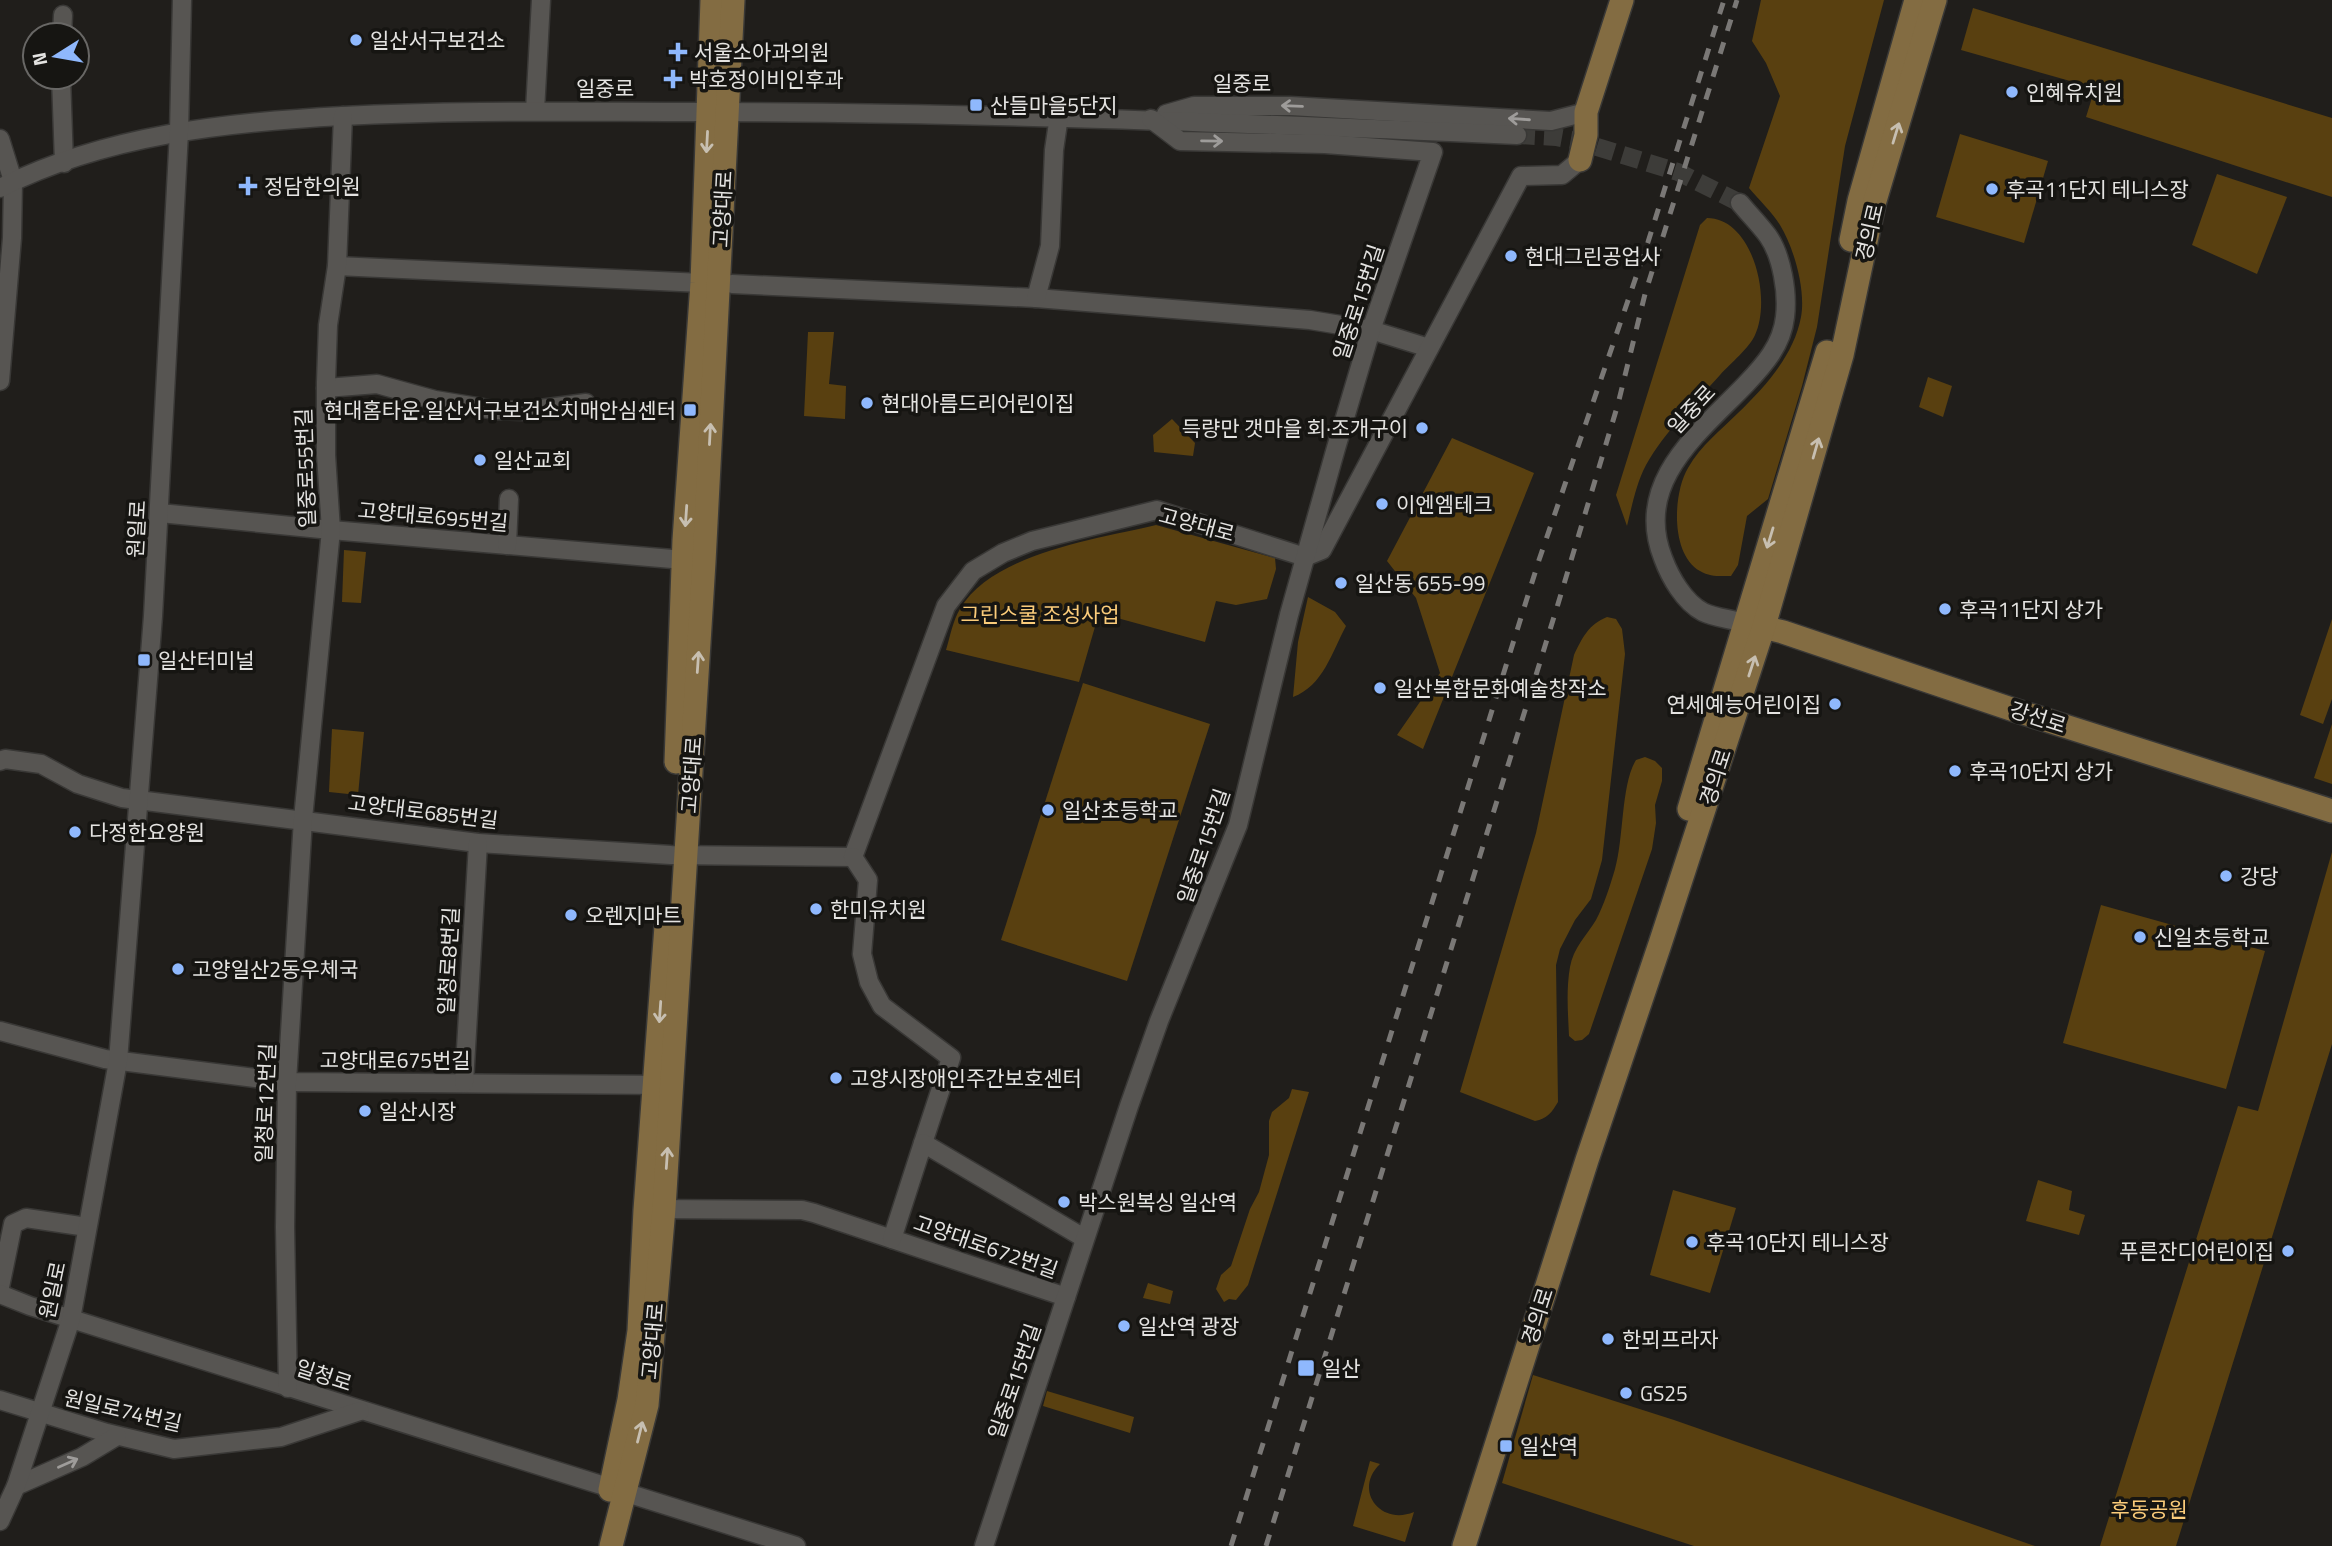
<svg xmlns="http://www.w3.org/2000/svg" width="2332" height="1546" font-family="'Titillium Web','Noto Sans KR',sans-serif">
  <style>
    .green { fill: #594010 }
    .lines { fill: none; stroke-linecap: round; stroke-linejoin: round }
    .minor-tunnel { stroke: #3d3c39; stroke-width: 18; stroke-dasharray: 18 9; stroke-linecap: butt }
    .minor-casing { stroke: #393836; stroke-width: 21 }
    .major-casing { stroke: #393836; stroke-width: 26 }
    .minor { stroke: #575552; stroke-width: 18 }
    .major { stroke: #836c42; stroke-width: 23 }
    .rail { stroke: #7a7876; stroke-width: 5; stroke-dasharray: 12 12; stroke-linecap: butt }
    .oneway { stroke: #9e9c9a }
    .oneway2 { stroke: #c7bfb1 }
    .poi-dot { fill: #8fb8fd; stroke: #161512; stroke-width: 2.5 }
    .labels { text-anchor: middle; dominant-baseline: central; stroke-width: 7; stroke-linejoin: round; paint-order: stroke }
    .poi-label { font-size: 21px; fill: #e4e3e1; stroke: #161512; text-anchor: start }
    .street-label { font-size: 21px; fill: #e4e3e1; stroke: #161512 }
    .park-label { font-size: 21px; fill: #fbcc7a; stroke: #161512 }
  </style>
  <rect width="100%" height="100%" fill="#201e1b"/>
  <g class="green">
    <path d="M1761 0H1884L1845 146 1817 327 1802 386 1768 499 1747 516 1738 565 1731 576C1719 576 1710 577 1700 571 1670 554 1673 493 1688 468 1701 445 1720 431 1738 413 1765 387 1794 355 1801 317 1806 290 1794 248 1780 225 1772 212 1759 200 1749 188L1780 96 1766 63 1752 41Z"/>
    <path d="M1973 8 2332 118V197L2086 117 2095 88 1961 50Z"/>
    <path d="M1960 134 2048 161 2024 243 1936 217Z"/>
    <path d="M2217 174 2287 197 2257 274 2192 245Z"/>
    <path d="M1707 218C1753 218 1772 299 1755 335 1750 347 1730 364 1720 375 1695 403 1665 431 1646 465 1636 484 1632 506 1627 526L1616 495 1700 225Z"/>
    <path d="M808 332H834L829 384 846 386 845 419 804 416Z"/>
    <path d="M1928 377 1952 386 1943 417 1919 407Z"/>
    <path d="M1172 419 1195 443 1193 456 1154 452 1153 435Z"/>
    <path d="M1452 438 1534 473 1423 749 1397 735 1440 673 1416 598 1387 561Z"/>
    <path d="M1156 525 1275 558 1276 569 1267 599 1236 605 1216 601 1205 642 1099 613 1079 682 946 650C950 637 953 620 960 609 992 553 1098 539 1156 525Z"/>
    <path d="M344 550 366 552 361 603 342 602Z"/>
    <path d="M1308 597 1335 612 1346 626C1332 652 1323 686 1293 697L1298 642Z"/>
    <path d="M1607 617 1616 619 1622 629 1625 654 1602 860 1591 899 1575 920 1560 949 1556 965 1558 1102C1552 1112 1547 1119 1535 1121L1460 1092 1536 833 1574 655C1582 638 1589 624 1607 617Z"/>
    <path d="M2332 619V699L2323 724 2300 715Z"/>
    <path d="M1083 683 1210 724 1127 981 1001 940Z"/>
    <path d="M2332 724V784L2314 778Z"/>
    <path d="M332 729 364 732 358 795 329 792Z"/>
    <path d="M1645 757 1655 761 1662 768V781L1655 805 1656 823 1652 849 1589 1034 1582 1040 1575 1041 1569 1036C1568 1013 1566 990 1570 967 1573 948 1587 935 1596 920 1604 905 1610 886 1615 869 1624 838 1621 784 1636 760Z"/>
    <path d="M2332 852V1044L2176 1546H2100L2238 1106 2258 1111Z"/>
    <path d="M2101 905 2265 951 2226 1089 2063 1043Z"/>
    <path d="M1292 1089 1309 1092 1248 1285 1236 1300 1229 1299 1224 1302 1216 1289 1221 1275 1231 1266 1250 1209 1259 1192 1269 1155V1121L1272 1112 1289 1098Z"/>
    <path d="M2038 1180 2072 1191 2069 1210 2085 1215 2079 1235 2026 1221Z"/>
    <path d="M1673 1190 1736 1208 1710 1293 1650 1275Z"/>
    <path d="M1148 1283 1173 1291 1170 1304 1143 1298Z"/>
    <path d="M1533 1375 1674 1420 2035 1546H1694L1502 1483Z"/>
    <path d="M1047 1391 1134 1417 1130 1433 1043 1406Z"/>
    <path d="M1370 1461 1380 1464C1353 1490 1380 1526 1414 1512L1405 1542 1353 1526Z"/>
  </g>
  <g class="lines">
    <path class="minor-tunnel" d="M1517 135 1556 137 1578 141 1678 172 1740 203"/>
    <g class="minor-casing">
      <g id="minor">
        <path d="M62 35 63 15"/>
        <path d="M61 77 64 163"/>
        <path d="M535 111 541 0"/>
        <path d="M1166 114 1194 106H1290L1551 121 1586 112"/>
        <path d="M0 139 13 181 12 238 0 381"/>
        <path d="M0 188C105 135 228 122 343 116 458 110 573 112 688 112 965 112 1241 123 1517 135"/>
        <path d="M1740 203C1749 214 1759 224 1768 236 1782 256 1788 293 1785 317 1782 345 1764 365 1746 384 1699 433 1633 482 1663 558 1670 577 1684 602 1703 612 1715 618 1732 619 1744 623"/>
        <path d="M337 266 702 283"/>
        <path d="M732 284 1036 298 1310 320 1371 330 1429 348"/>
        <path d="M1036 298 1050 246 1054 150 1059 116"/>
        <path d="M326 388 377 384 435 400 495 410 525 411 586 403"/>
        <path d="M160 513 331 530 696 561"/>
        <path d="M507 545 509 499"/>
        <path d="M1305 557 1322 550 1521 176 1562 175 1580 160"/>
        <path d="M0 761 5 759 41 764 78 784 122 798 478 843 671 855 853 857"/>
        <path d="M853 857 946 606 973 571 1003 553 1032 541 1157 510 1305 557"/>
        <path d="M853 857 868 880 862 954 869 982 882 1006 951 1058 923 1143"/>
        <path d="M0 1031 105 1059 287 1082 666 1085"/>
        <path d="M464 1083 478 843"/>
        <path d="M653 1209 802 1210 814 1213 1066 1297"/>
        <path d="M892 1239 923 1143 1084 1238"/>
        <path d="M0 1287 13 1224 26 1218 87 1227"/>
        <path d="M0 1294 30 1306 796 1546"/>
        <path d="M288 1388 285 1227 287 1082 303 819 331 530 326 455V382L328 325 337 266 343 116"/>
        <path d="M0 1400 107 1433 174 1449 281 1437 360 1411"/>
        <path d="M16 1486 82 1457 117 1436"/>
        <path d="M0 1521 16 1486 71 1319 118 1061 153 616 179 132 182 0"/>
        <path d="M984 1546 1129 1106 1159 1021 1238 825 1289 615 1336 448 1371 330 1433 152 1325 144 1180 141 1151 119"/>
      </g>
    </g>
    <g class="major-casing">
      <g id="major">
        <path d="M1580 160 1586 135V112L1622 0"/>
        <path d="M1851 240 1859 201 1916 0"/>
        <path d="M1751 624 1783 632 2011 709 2332 811"/>
        <path d="M676 762 684 540 702 283 712 0"/>
        <path d="M1689 809 1827 352"/>
        <path d="M610 1490 629 1400 639 1331 645 1210 666 926"/>
        <path d="M611 1546 647 1405 664 1208 704 562 733 0"/>
        <path d="M1464 1546 1587 1160 1660 944 1764 626 1842 355 1874 204 1935 0"/>
      </g>
    </g>
    <use href="#minor" class="minor"/>
    <use href="#major" class="major"/>
    <g class="rail">
      <path d="M1231 1546 1539 560 1648 242 1724 0"/>
      <path d="M1266 1546 1558 604 1618 404 1645 294 1737 0"/>
    </g>
  </g>
  <defs><path id="oneway-shaft" d="M-6 0H5M1.5-3L5.5 0L1.5 3" fill="none" stroke-width="1.6" stroke-linecap="round" stroke-linejoin="round" transform="scale(1.75)"/></defs>
  <g class="oneway">
    <use href="#oneway-shaft" transform="translate(1292 106) rotate(-178)"/>
    <use href="#oneway-shaft" transform="translate(1519 119) rotate(-176)"/>
    <use href="#oneway-shaft" transform="translate(1212 141) rotate(1)"/>
    <use href="#oneway-shaft" transform="translate(68 1463) rotate(-24)"/>
  </g>
  <g class="oneway2">
    <use href="#oneway-shaft" transform="translate(1896 133) rotate(-73)"/>
    <use href="#oneway-shaft" transform="translate(707 142) rotate(93)"/>
    <use href="#oneway-shaft" transform="translate(710 434) rotate(-87)"/>
    <use href="#oneway-shaft" transform="translate(1816 448) rotate(-74)"/>
    <use href="#oneway-shaft" transform="translate(686 516) rotate(94)"/>
    <use href="#oneway-shaft" transform="translate(1770 538) rotate(107)"/>
    <use href="#oneway-shaft" transform="translate(698 662) rotate(-86)"/>
    <use href="#oneway-shaft" transform="translate(1752 666) rotate(-72)"/>
    <use href="#oneway-shaft" transform="translate(660 1012) rotate(94)"/>
    <use href="#oneway-shaft" transform="translate(667 1158) rotate(-86)"/>
    <use href="#oneway-shaft" transform="translate(640 1432) rotate(-76)"/>
  </g>
  <g class="poi-dot">
    <circle cx="356" cy="40" r="7"/>
    <path d="M674.5 41.5h7v7h7v7h-7v7h-7v-7h-7v-7h7z"/>
    <path d="M669.5 68.5h7v7h7v7h-7v7h-7v-7h-7v-7h7z"/>
    <circle cx="2012" cy="92" r="7"/>
    <rect x="969" y="98" width="14" height="14" rx="3.5"/>
    <path d="M244.5 175.5h7v7h7v7h-7v7h-7v-7h-7v-7h7z"/>
    <circle cx="1992" cy="189" r="7"/>
    <circle cx="1511" cy="256" r="7"/>
    <circle cx="867" cy="403" r="7"/>
    <rect x="683" y="403" width="14" height="14" rx="3.5"/>
    <circle cx="1422" cy="428" r="7"/>
    <circle cx="480" cy="460" r="7"/>
    <circle cx="1382" cy="504" r="7"/>
    <circle cx="1341" cy="583" r="7"/>
    <circle cx="1945" cy="609" r="7"/>
    <rect x="137" y="653" width="14" height="14" rx="3.5"/>
    <circle cx="1380" cy="688" r="7"/>
    <circle cx="1835" cy="704" r="7"/>
    <circle cx="1955" cy="771" r="7"/>
    <circle cx="1048" cy="810" r="7"/>
    <circle cx="75" cy="832" r="7"/>
    <circle cx="2226" cy="876" r="7"/>
    <circle cx="816" cy="909" r="7"/>
    <circle cx="571" cy="915" r="7"/>
    <circle cx="2140" cy="937" r="7"/>
    <circle cx="178" cy="969" r="7"/>
    <circle cx="836" cy="1078" r="7"/>
    <circle cx="365" cy="1111" r="7"/>
    <circle cx="1064" cy="1202" r="7"/>
    <circle cx="1692" cy="1242" r="7"/>
    <circle cx="2288" cy="1251" r="7"/>
    <circle cx="1124" cy="1326" r="7"/>
    <circle cx="1608" cy="1339" r="7"/>
    <rect x="1297" y="1359" width="18" height="18" rx="3.5"/>
    <circle cx="1626" cy="1393" r="7"/>
    <rect x="1499" y="1439" width="14" height="14" rx="3.5"/>
  </g>
  <g class="labels">
    <g class="poi-label">
      <text x="370" y="40">일산서구보건소</text>
      <text x="694" y="52">서울소아과의원</text>
      <text x="689" y="79">박호정이비인후과</text>
      <text x="2026" y="92">인혜유치원</text>
      <text x="990" y="105">산들마을5단지</text>
      <text x="264" y="186">정담한의원</text>
      <text x="2006" y="189">후곡11단지 테니스장</text>
      <text x="1525" y="256">현대그린공업사</text>
      <text x="881" y="403">현대아름드리어린이집</text>
      <text x="676" y="410" text-anchor="end">현대홈타운.일산서구보건소치매안심센터</text>
      <text x="1408" y="428" text-anchor="end">득량만 갯마을 회·조개구이</text>
      <text x="494" y="460">일산교회</text>
      <text x="1396" y="504">이엔엠테크</text>
      <text x="1355" y="583">일산동 655-99</text>
      <text x="1959" y="609">후곡11단지 상가</text>
      <text x="158" y="660">일산터미널</text>
      <text x="1394" y="688">일산복합문화예술창작소</text>
      <text x="1821" y="704" text-anchor="end">연세예능어린이집</text>
      <text x="1969" y="771">후곡10단지 상가</text>
      <text x="1062" y="810">일산초등학교</text>
      <text x="89" y="832">다정한요양원</text>
      <text x="2240" y="876">강당</text>
      <text x="830" y="909">한미유치원</text>
      <text x="585" y="915">오렌지마트</text>
      <text x="2154" y="937">신일초등학교</text>
      <text x="192" y="969">고양일산2동우체국</text>
      <text x="850" y="1078">고양시장애인주간보호센터</text>
      <text x="379" y="1111">일산시장</text>
      <text x="1078" y="1202">박스원복싱 일산역</text>
      <text x="1706" y="1242">후곡10단지 테니스장</text>
      <text x="2274" y="1251" text-anchor="end">푸른잔디어린이집</text>
      <text x="1138" y="1326">일산역 광장</text>
      <text x="1622" y="1339">한뫼프라자</text>
      <text x="1322" y="1368">일산</text>
      <text x="1640" y="1393">GS25</text>
      <text x="1520" y="1446">일산역</text>
    </g>
    <g class="street-label">
      <text x="1242" y="83">일중로</text>
      <text x="605" y="88">일중로</text>
      <text transform="translate(722 209) rotate(-87)">고양대로</text>
      <text transform="translate(1869 232) rotate(-77)">경의로</text>
      <text transform="translate(1358 302) rotate(-72)">일중로15번길</text>
      <text transform="translate(1691 409) rotate(-47)">일중로</text>
      <text transform="translate(305 468) rotate(-92)">일중로55번길</text>
      <text transform="translate(433 516) rotate(5)">고양대로695번길</text>
      <text transform="translate(1197 524) rotate(15)">고양대로</text>
      <text transform="translate(136 529) rotate(-87)">원일로</text>
      <text transform="translate(2038 717) rotate(18)">강선로</text>
      <text transform="translate(691 775) rotate(-86)">고양대로</text>
      <text transform="translate(1715 777) rotate(-72)">경의로</text>
      <text transform="translate(423 811) rotate(7)">고양대로685번길</text>
      <text transform="translate(1203 846) rotate(-71)">일중로15번길</text>
      <text transform="translate(448 961) rotate(-87)">일청로8번길</text>
      <text x="395" y="1060">고양대로675번길</text>
      <text transform="translate(265 1103) rotate(-88)">일청로12번길</text>
      <text transform="translate(986 1246) rotate(19)">고양대로672번길</text>
      <text transform="translate(52 1290) rotate(-78)">원일로</text>
      <text transform="translate(1537 1316) rotate(-72)">경의로</text>
      <text transform="translate(652 1341) rotate(-85)">고양대로</text>
      <text transform="translate(324 1375) rotate(18)">일청로</text>
      <text transform="translate(1014 1381) rotate(-71)">일중로15번길</text>
      <text transform="translate(123 1410) rotate(13)">원일로74번길</text>
    </g>
    <g class="park-label">
      <text x="1040" y="614">그린스쿨 조성사업</text>
      <text x="2149" y="1509">후동공원</text>
    </g>
  </g>
  <g transform="translate(56 56) rotate(259)"><circle r="33" fill="#161512" stroke="#686765" stroke-width="2"/>
  <path d="M0-5L12 26L0 18L-12 26Z" fill="#8fb8fd"/>
  <text y="-10" font-size="19" font-weight="bold" text-anchor="middle" fill="#e4e3e1">N</text>
  </g>
</svg>
